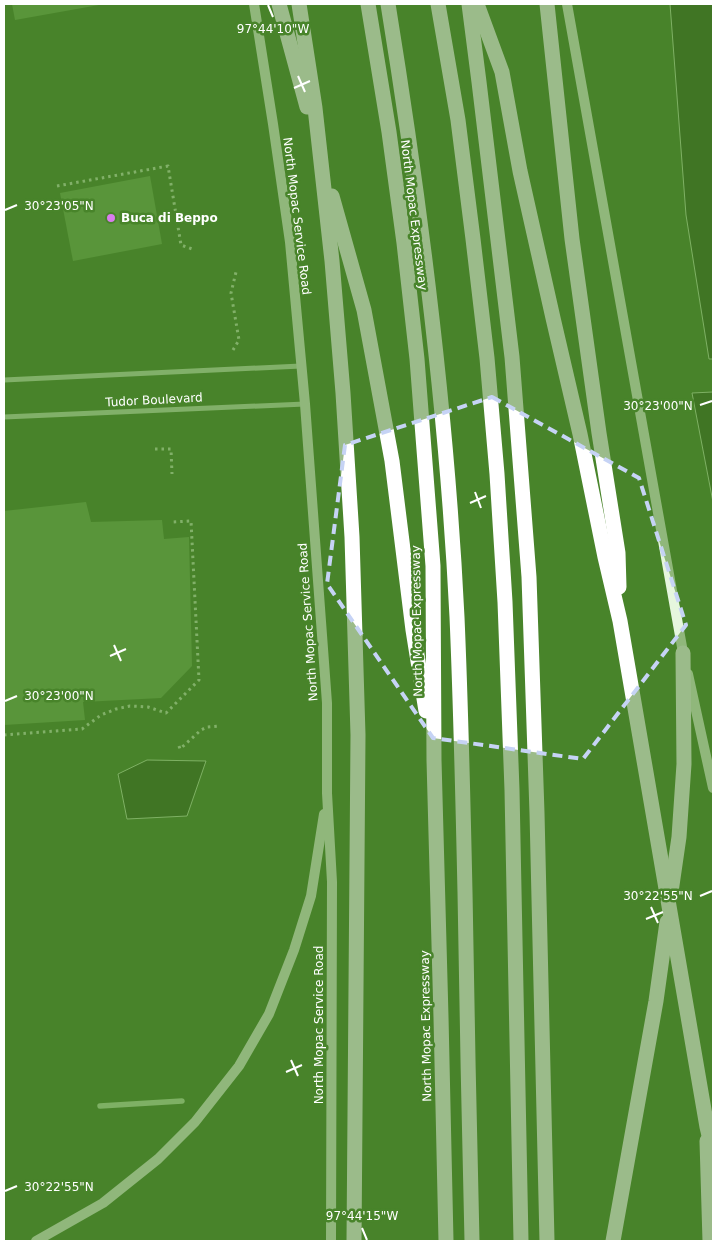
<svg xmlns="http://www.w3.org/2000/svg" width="717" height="1245" font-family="'DejaVu Sans',sans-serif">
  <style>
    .water { fill: #35651e; stroke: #bfe7aa }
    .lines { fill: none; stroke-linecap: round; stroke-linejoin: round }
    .stream { stroke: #bfe7aa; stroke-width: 5.5 }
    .building { fill: #6daa4f }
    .path { stroke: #c6e7b5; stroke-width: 3; stroke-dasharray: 2.5 4; stroke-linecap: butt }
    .street { stroke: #c6e7b5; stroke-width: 5 }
    .secondary { stroke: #e6f6de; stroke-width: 10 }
    .highway { stroke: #fff; stroke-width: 15 }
    .marked { fill: none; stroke: #c6d3f5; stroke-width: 4; stroke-dasharray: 10 6; stroke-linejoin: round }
    .ticks { fill: none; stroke: #fff; stroke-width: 2 }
    .poi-dot { fill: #d97ded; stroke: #48842a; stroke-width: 2 }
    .labels { text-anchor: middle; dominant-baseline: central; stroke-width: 5; stroke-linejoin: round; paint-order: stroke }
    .street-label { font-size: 12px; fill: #fff; stroke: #48842a }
    .poi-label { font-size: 12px; font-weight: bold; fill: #fff; stroke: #48842a; text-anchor: start }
    .ticks-label { font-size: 12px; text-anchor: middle; fill: #fff; stroke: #48842a; stroke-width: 5; stroke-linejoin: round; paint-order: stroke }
  </style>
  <rect width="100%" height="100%" fill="#48842a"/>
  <g class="water">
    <path d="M670 4H713V359H709L686 215Z"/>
    <path d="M713 392V502L692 393Z"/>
    <path d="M147 760 206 761 187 816 127 819 118 774Z"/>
  </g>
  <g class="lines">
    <path class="stream" d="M100 1106 182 1101"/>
  </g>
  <g class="building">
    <path d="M12 4H99V5L15 20Z"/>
    <path d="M150 176 162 244 73 261 60 193Z"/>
    <path d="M86 502 91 522 162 520 164 539 189 537 192 666 161 698 83 702 85 720 4 725V511Z"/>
  </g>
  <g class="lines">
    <g class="path">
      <path d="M57 186 168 166 181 245 195 250"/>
      <path d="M233 350 239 340 231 293 236 272"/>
      <path d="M155 449H171L172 474"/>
      <path d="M4 735 82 729 101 715 116 709 130 706 148 707 166 713 199 680 191 521 173 522"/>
      <path d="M179 746 180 749 201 730 207 727 219 726"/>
    </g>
    <g class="street">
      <path d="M4 380 301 366"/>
      <path d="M4 417 305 404"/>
    </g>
    <g class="secondary">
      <path d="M254 4 273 124 290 242 305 404 327 703V793L332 882 331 1241"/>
      <path d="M567 4 684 658"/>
      <path d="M688 674 713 788"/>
      <path d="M36 1241 103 1203 158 1159 195 1122 239 1066 269 1014 294 950 311 896 324 814"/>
    </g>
    <g class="highway">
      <path d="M279 4 307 107"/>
      <path d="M299 4 315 108 332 261 343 393 352 537 358 735 354 1241"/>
      <path d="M368 4 389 132 404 243 417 359 433 566 434 760 441 1017 446 1241"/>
      <path d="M388 4C421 207 447 412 457 617 461 709 463 800 465 892 467 1008 469 1125 472 1241"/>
      <path d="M438 4 458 120 473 239 487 358 497 474 505 602 512 790 521 1241"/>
      <path d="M469 4 479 82 512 357 529 577 537 813 547 1241"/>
      <path d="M477 4 502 72 520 171 553 318 580 434 605 557 620 621 707 1127 713 1152"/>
      <path d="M547 4 572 239 599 433 618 553 619 587"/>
      <path d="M332 196 364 310 392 461 413 630 426 711"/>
      <path d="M671 892 679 837 684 764 683 653"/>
      <path d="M707 1141 710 1241"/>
      <path d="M613 1241 656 1001 667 922"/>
    </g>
  </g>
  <path d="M0 0H717V1245H0ZM492 397 639 478 686 625 583 759 433 738 327 584 345 445Z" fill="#48842a" fill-opacity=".55" fill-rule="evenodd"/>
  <path class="marked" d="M492 397 639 478 686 625 583 759 433 738 327 584 345 445Z"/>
  <path class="ticks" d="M268 5 273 17M298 76 305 92M294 88 310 81M5 210 17 205M700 405 712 401M475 492 481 508M470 503 486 496M114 645 121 661M110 656 126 649M5 701 17 696M700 896 712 891M651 907 658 923M646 919 663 912M291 1060 298 1076M286 1072 302 1065M5 1191 17 1186M362 1228 367 1240"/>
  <circle class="poi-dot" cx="111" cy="218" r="5"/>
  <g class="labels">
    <g class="street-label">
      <text transform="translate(414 215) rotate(83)">North Mopac Expressway</text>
      <text transform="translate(297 216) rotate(83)">North Mopac Service Road</text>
      <text transform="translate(154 400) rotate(-3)">Tudor Boulevard</text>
      <text transform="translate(417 621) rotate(-91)">North Mopac Expressway</text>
      <text transform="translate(308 622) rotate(-94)">North Mopac Service Road</text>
      <text transform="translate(319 1025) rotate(-90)">North Mopac Service Road</text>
      <text transform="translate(426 1026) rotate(-91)">North Mopac Expressway</text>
    </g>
    <g class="poi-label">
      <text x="121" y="218">Buca di Beppo</text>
    </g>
  </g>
  <g class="ticks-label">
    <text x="273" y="33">97°44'10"W</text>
    <text x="59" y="210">30°23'05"N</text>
    <text x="658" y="410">30°23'00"N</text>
    <text x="59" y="700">30°23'00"N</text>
    <text x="658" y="900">30°22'55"N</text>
    <text x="59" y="1191">30°22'55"N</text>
    <text x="362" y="1220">97°44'15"W</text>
  </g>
  <rect width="717" height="1245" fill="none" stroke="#ffffff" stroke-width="10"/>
</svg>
